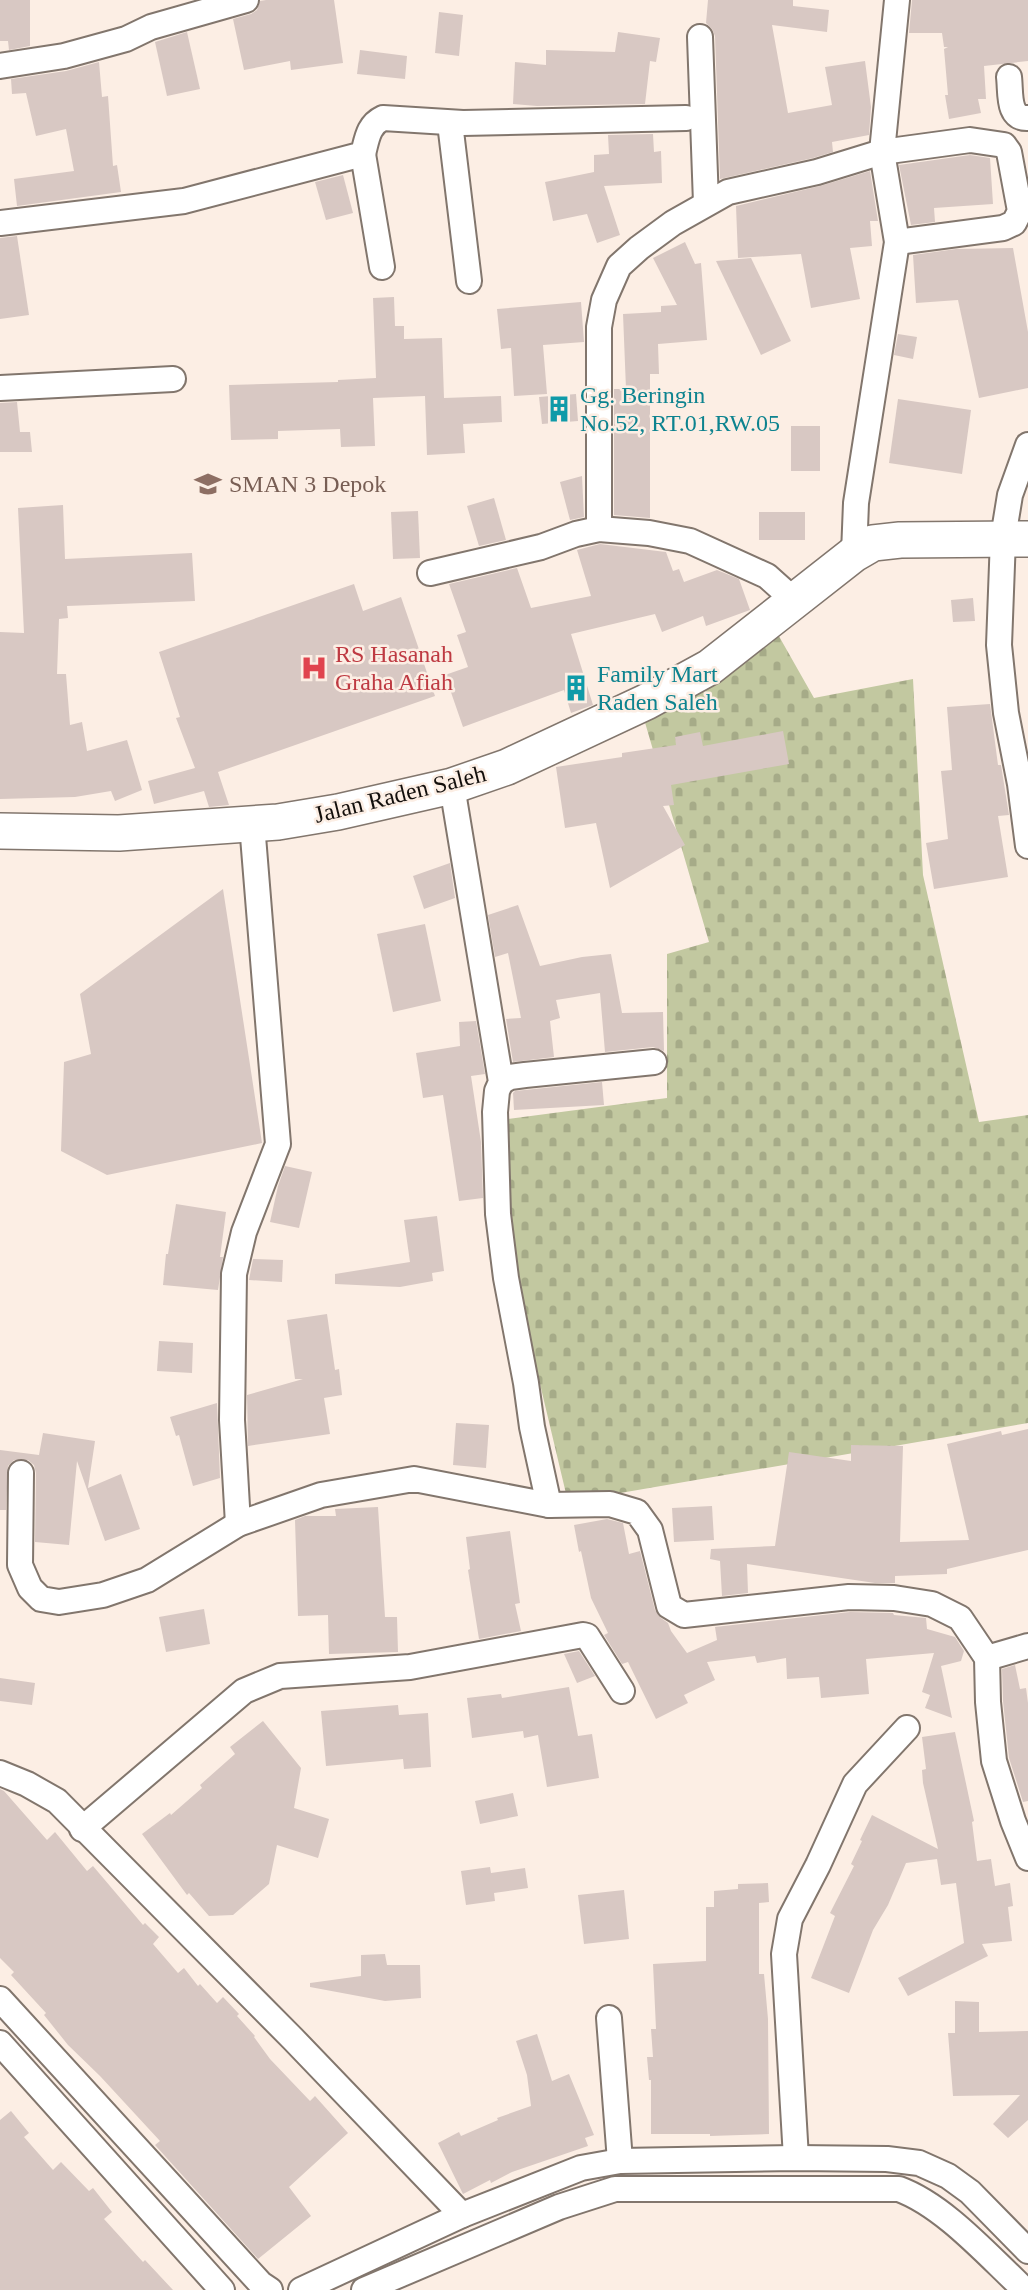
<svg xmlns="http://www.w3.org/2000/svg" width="1028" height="2290" font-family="'Times New Roman',serif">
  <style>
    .cemetery { fill: url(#cemetery-stones) }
    .building { fill: #d8c8c3 }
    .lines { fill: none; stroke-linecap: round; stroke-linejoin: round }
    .street-casing { stroke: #82766d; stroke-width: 28 }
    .secondary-casing { stroke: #82766d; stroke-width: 38 }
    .street { stroke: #fff; stroke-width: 24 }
    .secondary { stroke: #fff; stroke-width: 35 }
    .labels { text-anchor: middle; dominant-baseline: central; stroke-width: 5; stroke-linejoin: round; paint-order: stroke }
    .culture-label { font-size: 24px; fill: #0d838f; stroke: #fceee4; text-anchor: start }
    .education-label { font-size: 24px; fill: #785e54; stroke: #fceee4; text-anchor: start }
    .health-label { font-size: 24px; fill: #be3a42; stroke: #fceee4; text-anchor: start }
    .street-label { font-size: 24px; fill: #120e0b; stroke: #fceee4 }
  </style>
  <defs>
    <pattern id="cemetery-stones" width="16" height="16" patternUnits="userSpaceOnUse" patternTransform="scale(1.75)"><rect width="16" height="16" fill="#c2c8a0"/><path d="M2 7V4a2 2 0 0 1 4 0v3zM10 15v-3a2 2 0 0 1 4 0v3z" fill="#a6ab88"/></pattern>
  </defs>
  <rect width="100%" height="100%" fill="#fceee4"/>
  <path class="cemetery" d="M776 631 814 698 913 679 923 875 979 1122 1028 1115V1423L568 1502 508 1249 492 1121 667 1098V954L709 942 644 719Z"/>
  <g class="building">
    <path d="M0 0H30V46L9 50 8 41H0Z"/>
    <path d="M266 0H334L343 63 291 70 290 61 244 70 233 19 251 14 257 10 260 1Z"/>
    <path d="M708 0H793V6L829 10 827 32 772 25 788 113 832 105 825 67 865 61 871 107 869 135 832 142 833 152 813 158 720 179 715 36 712 29 706 23Z"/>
    <path d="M912 0H1028V61L984 66 986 99H978L981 113 949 119 945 95H948L944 49 948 47H944L942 33H909Z"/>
    <path d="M439 12 463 15 459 56 435 53Z"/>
    <path d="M187 32 200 89 167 96 155 42Z"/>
    <path d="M618 32 660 38 656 62 650 61 645 104 537 106 513 104 515 62 546 65V50L615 52Z"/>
    <path d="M360 50 407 56 405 79 357 74Z"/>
    <path d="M99 62 102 97 108 96 113 166 117 165 121 192 17 206 14 179 74 171 66 129 36 136 26 93 12 94 11 79 66 71Z"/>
    <path d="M653 134 654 152 661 151 662 183 604 186 620 235 597 243 587 214 553 221 545 182 594 172V155L609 154 608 135Z"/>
    <path d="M970 155 990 158 993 204 934 208 935 222 911 225 899 165Z"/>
    <path d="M870 171 878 221H870L872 246 850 248 860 299 811 308 801 254 738 258 736 206 820 186Z"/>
    <path d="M343 175 353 213 326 220 315 182Z"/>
    <path d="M17 236 29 315 0 319V238Z"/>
    <path d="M685 242 695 264 701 263 707 340 658 344 659 374H650V518L614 515V389H626L623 314 661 312V306L677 305 653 258Z"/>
    <path d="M1013 248 1028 332V388L979 398 958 300 916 303 913 255 956 249Z"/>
    <path d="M751 258 791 341 761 355 716 261Z"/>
    <path d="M394 297 395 326H404V339L442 338 444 398 501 396 502 422 463 424 465 453 427 455 425 396 373 398 375 446 341 447 340 429 278 431V439L231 440 229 385 338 382V380L376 378 373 298Z"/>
    <path d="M581 302 584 342 543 345 547 394 514 396 511 348 501 349 497 309Z"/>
    <path d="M898 334 917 337 913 359 894 355Z"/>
    <path d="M576 394 578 421 542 424 539 397Z"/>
    <path d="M898 399 971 410 962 474 889 463Z"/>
    <path d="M17 402 20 432H30L32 452H0V403Z"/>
    <rect x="791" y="426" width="29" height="45"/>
    <path d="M582 476 584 517 570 520 560 482Z"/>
    <path d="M494 498 506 540 479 546 467 506Z"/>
    <path d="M63 505 65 559 192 553 195 601 67 606 68 618 59 619 57 674H66L70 725 82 722 87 751 127 740 142 790 115 801 111 791 75 797 0 799V632L24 633 18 508Z"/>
    <path d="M418 511 420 558 393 559 391 512Z"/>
    <rect x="759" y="512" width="46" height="28"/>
    <path d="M600 544 666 552 673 571 679 569 684 582 717 570 739 579 750 610 706 626 703 616 662 632 655 614 571 634 593 705 571 713 564 690 463 727 445 675 468 667 457 635 466 632 449 584 517 568 531 608 591 596 577 550Z"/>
    <path d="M354 584 363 611 401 597 435 696 218 772 229 805 209 807 204 791 154 804 148 781 195 768 176 718 180 717 159 652Z"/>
    <path d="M973 598 975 621 953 622 951 600Z"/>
    <path d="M990 704 998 765H1001L1009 815 998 816 1008 877 934 889 926 843 948 839 941 771 952 770 947 707Z"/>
    <path d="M783 731 789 764 671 785 674 805 663 806 685 845 610 888 596 823 565 828 556 767 622 757V753L676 745 675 737 700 732 703 746Z"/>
    <path d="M450 863 455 898 424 909 413 876Z"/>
    <path d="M223 889 262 1143 107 1175 61 1151 64 1062 91 1054 80 994Z"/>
    <path d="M518 905 540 966 582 957 611 954 622 1013 663 1012 664 1051 653 1047 605 1052 600 993 556 1000 560 1018 550 1021 554 1057 513 1062 506 1019 521 1018 508 953 495 957 488 915Z"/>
    <path d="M425 924 441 1001 393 1012 377 934Z"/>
    <path d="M476 1021 485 1074 471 1076 481 1142 483 1198 459 1201 443 1095 423 1098 416 1053 460 1046 459 1022Z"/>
    <path d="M602 1082 604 1105 514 1110 513 1093 515 1091Z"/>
    <path d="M285 1166 312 1172 299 1228 270 1222 278 1186Z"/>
    <path d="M176 1204 226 1212 220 1257H223L218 1290 163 1285 166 1254H168Z"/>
    <path d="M437 1216 444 1271 432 1273 433 1281 400 1287 335 1284V1274L410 1262 404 1220Z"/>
    <path d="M253 1259 283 1260 282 1282 249 1280Z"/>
    <path d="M327 1314 335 1370 339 1369 342 1395 324 1398 330 1434 248 1446 247 1395 303 1379H295L287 1320Z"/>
    <path d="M159 1341 193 1343 192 1373 157 1371Z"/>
    <path d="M217 1403 220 1478 193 1486 179 1435 176 1436 170 1417Z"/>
    <path d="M456 1423 489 1425 486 1468 453 1465Z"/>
    <path d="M1028 1429V1550L947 1569V1574L895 1576V1583H875L747 1564 748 1593 722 1596 720 1561 710 1559 711 1549 775 1546 789 1452 851 1461V1445L903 1446 900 1542 969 1540 947 1444 1001 1431 1002 1435Z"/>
    <path d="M43 1433 95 1441 88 1488 121 1474 140 1529 105 1541 77 1461 69 1545 35 1542 36 1473 34 1465 28 1460H14L8 1466 6 1510H0V1450L39 1455Z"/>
    <path d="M712 1506 714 1540 674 1542 672 1508Z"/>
    <path d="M378 1507 385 1617H397L398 1652 329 1654 328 1615 298 1616 295 1520 305 1516H336L335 1509Z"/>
    <path d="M607 1519 623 1523 629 1554 640 1551 655 1610 661 1618 668 1623 671 1631 687 1653 717 1640 715 1627 850 1612 893 1613 894 1615 926 1618 927 1629 955 1637 964 1651 961 1661 941 1666 952 1718 925 1708 930 1695 922 1692 934 1653 866 1659 869 1694 821 1698 819 1677 787 1679 786 1658 757 1663 755 1656 707 1662 715 1680 684 1695 688 1703 656 1719 628 1662 622 1664 604 1635 608 1633 591 1598 581 1551 579 1552 574 1525Z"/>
    <path d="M510 1531 520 1603 515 1604 521 1631 479 1639 468 1570 470 1569 466 1537Z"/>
    <path d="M204 1609 210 1644 166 1652 159 1617Z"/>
    <path d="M579 1651 595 1676 577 1683 564 1654Z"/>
    <path d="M1015 1665 1020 1689 1026 1688 1028 1703V1801L1023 1802 1009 1758 1003 1701 1002 1669Z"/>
    <path d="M0 1678 35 1683 32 1705 0 1701Z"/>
    <path d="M569 1687 578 1736 592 1734 599 1778 547 1787 538 1735 524 1738 523 1731 472 1738 467 1698 501 1694 502 1698Z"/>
    <path d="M398 1705 399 1715 428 1713 431 1767 404 1769 403 1759 326 1766 321 1711Z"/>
    <path d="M263 1721 301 1768 294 1808 329 1819 318 1858 277 1845 269 1884 233 1915 209 1916 189 1893 187 1895 142 1834 170 1813 171 1815 202 1788 200 1785 235 1754 230 1747Z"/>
    <path d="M955 1732 974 1821 972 1822 977 1861 991 1859 995 1886 1010 1883 1013 1906 1008 1907 1012 1941 982 1944 988 1956 908 1996 898 1978 964 1943 956 1883 941 1885 937 1859 906 1863 888 1905 873 1930 849 1993 811 1978 835 1916 830 1913 854 1866 851 1864 862 1841 860 1840 872 1815 938 1849 923 1783 922 1770 926 1769 922 1737Z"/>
    <path d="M0 1789 4 1791 47 1840 55 1832 87 1871 93 1866 143 1925 145 1923 159 1937 153 1944 178 1973 184 1968 198 1986 200 1984 217 2003 223 1997 239 2014 237 2016 255 2036 254 2037 270 2059 310 2101 315 2096 348 2133 289 2187 311 2216 258 2259 155 2145 160 2141 100 2076 68 2045 44 2015 46 2013 11 1975 14 1972 0 1958Z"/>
    <path d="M513 1793 518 1816 480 1824 475 1801Z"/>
    <path d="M490 1867 491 1873 525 1868 528 1888 494 1893 495 1901 466 1905 461 1871Z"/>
    <path d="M768 1883 769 1902 759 1903V1974H764L768 2019 769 2134 710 2136V2134H651V2080H649L647 2057H653L651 2029H656L653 1964 706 1961V1907H714V1891L738 1889V1884Z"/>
    <path d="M624 1890 629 1939 584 1944 578 1895Z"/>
    <path d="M385 1954 387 1965H420L421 1998 385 2001 310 1987V1983L361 1976V1955Z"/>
    <path d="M955 2001 979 2002V2032L1028 2031V2120L1008 2138 993 2124 1020 2095 953 2096 948 2033H955Z"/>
    <path d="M537 2034 552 2081 569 2074 594 2135 585 2138 588 2146 512 2172 491 2183 490 2180 463 2194 438 2143 459 2132 461 2136 498 2120 497 2118 531 2106 527 2075 516 2041Z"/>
    <path d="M11 2111 29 2133 24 2137 53 2170 61 2162 89 2191 93 2188 112 2212 104 2219 143 2262 145 2260 173 2290H0V2120Z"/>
  </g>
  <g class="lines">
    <g class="street-casing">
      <g id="street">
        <path d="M700 37 706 203"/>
        <path d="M0 66 64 56 126 39 151 27 246 0"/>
        <path d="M1009 77C1011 93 1007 119 1028 118"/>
        <path d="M450 123 469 281"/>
        <path d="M363 154 382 267"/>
        <path d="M0 223 184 201 363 154C367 139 368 125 383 118L463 123 686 118"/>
        <path d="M0 388 173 379"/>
        <path d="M1028 445 1010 495 1003 538 999 645 1006 713 1020 784 1028 846"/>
        <path d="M599 529V327L604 300 619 266 639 248 673 223 728 192 817 172 882 152 970 140 1004 145 1009 152 1020 211 1014 223 1003 228 897 242"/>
        <path d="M854 554 856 503 897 242 882 152 897 0"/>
        <path d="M430 573 541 547 576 534 599 529 649 533 690 541 767 576 796 602"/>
        <path d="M452 786 501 1082 497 1091 495 1112 498 1214 506 1278 526 1383 532 1427 549 1505"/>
        <path d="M501 1082 510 1077 525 1075 654 1062"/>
        <path d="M21 1473 20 1565 30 1588 41 1599 59 1602 103 1595 147 1580 238 1524 321 1495 414 1479 549 1505 610 1504 637 1512 650 1530 669 1606 684 1615 849 1597 894 1598 932 1604 960 1618 987 1658 988 1702 994 1761 1013 1821 1028 1858"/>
        <path d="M238 1524 232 1420 234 1274 244 1232 278 1144 252 824"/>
        <path d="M987 1658 1028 1646"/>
        <path d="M0 1773 27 1784 57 1801 293 2039 462 2215"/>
        <path d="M82 1829 244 1691 280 1676 410 1667 583 1635 587 1636 622 1691"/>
        <path d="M0 1999 261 2284 270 2290"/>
        <path d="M609 2018 620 2161"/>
        <path d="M0 2043 222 2290"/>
        <path d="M796 2158 784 1954 790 1919 818 1865 855 1784 907 1728"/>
        <path d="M301 2290 462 2215 581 2168 620 2161 796 2158 887 2159 919 2163 948 2176 970 2192 1028 2251"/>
        <path d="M364 2290 559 2207 615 2189H899C945 2206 989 2257 1025 2290"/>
      </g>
    </g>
    <g class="secondary-casing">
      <path id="secondary" d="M0 831 119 833 278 822 338 812 452 786 507 767 646 702 710 667 854 554 873 543 900 540 1028 539"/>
    </g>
    <use href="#street" class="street"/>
    <use href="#secondary" class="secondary"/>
  </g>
  <defs>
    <g id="building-bare" transform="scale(2.1)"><path d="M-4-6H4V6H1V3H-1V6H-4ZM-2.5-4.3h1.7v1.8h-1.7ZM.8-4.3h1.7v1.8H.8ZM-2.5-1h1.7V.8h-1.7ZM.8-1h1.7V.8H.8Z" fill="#0f9aa8" stroke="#fceee4" stroke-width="2.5" paint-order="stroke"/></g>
    <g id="school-bare" transform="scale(2.1)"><path d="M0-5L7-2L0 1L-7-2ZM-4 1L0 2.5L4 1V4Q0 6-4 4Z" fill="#8d6e63" stroke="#fceee4" stroke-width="2.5" paint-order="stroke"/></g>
    <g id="hospital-bare" transform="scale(2.1)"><path d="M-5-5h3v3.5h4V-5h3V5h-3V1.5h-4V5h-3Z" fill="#e0444e" stroke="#fceee4" stroke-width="2.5" paint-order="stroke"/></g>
  </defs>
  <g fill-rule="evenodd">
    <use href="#building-bare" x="559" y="409"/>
    <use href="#school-bare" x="208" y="484"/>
    <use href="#hospital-bare" x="314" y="668"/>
    <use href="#building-bare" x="576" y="688"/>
  </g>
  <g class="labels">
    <g class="culture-label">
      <text x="580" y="395">Gg. Beringin<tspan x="580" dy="28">No.52, RT.01,RW.05</tspan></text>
      <text x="597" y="674">Family Mart<tspan x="597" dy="28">Raden Saleh</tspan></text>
    </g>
    <g class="education-label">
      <text x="229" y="484">SMAN 3 Depok</text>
    </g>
    <g class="health-label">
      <text x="335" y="654">RS Hasanah<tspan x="335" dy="28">Graha Afiah</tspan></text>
    </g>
    <g class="street-label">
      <text transform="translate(400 794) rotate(-14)">Jalan Raden Saleh</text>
    </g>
  </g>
</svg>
